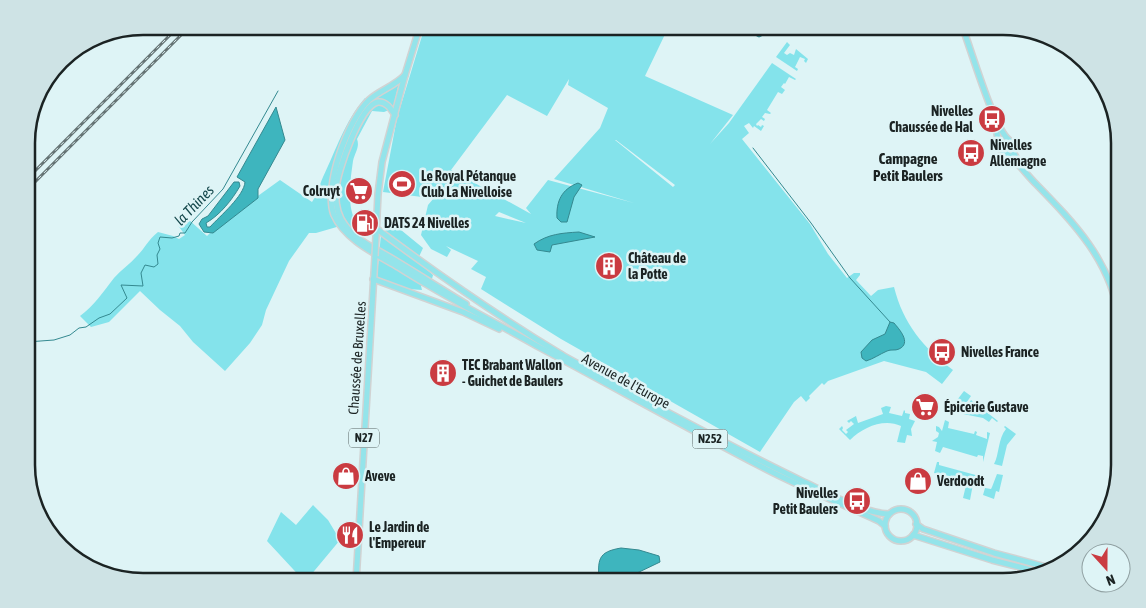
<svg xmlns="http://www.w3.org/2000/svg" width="1146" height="608" font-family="'Asap Condensed',sans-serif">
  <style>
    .green { fill: #84e3eb; fill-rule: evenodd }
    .water { fill: #3eb5be; stroke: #348990 }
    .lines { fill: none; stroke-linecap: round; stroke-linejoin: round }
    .stream { stroke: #348990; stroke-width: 1 }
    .major-casing { stroke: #d1d3d3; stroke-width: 8 }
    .major { stroke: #94e4ea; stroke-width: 5 }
    .rail-casing { stroke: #657374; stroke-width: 3 }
    .rail { stroke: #def4f6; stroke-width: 1; stroke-dasharray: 4; stroke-linecap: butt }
    .major-bridge-casing { stroke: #d1d3d3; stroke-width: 8; stroke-linecap: butt }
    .major-bridge { stroke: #94e4ea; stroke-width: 5 }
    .labels { text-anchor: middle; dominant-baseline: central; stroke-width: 5; stroke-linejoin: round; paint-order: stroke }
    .shield { fill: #def4f6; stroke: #566262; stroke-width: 1 }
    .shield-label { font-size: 12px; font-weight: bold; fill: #1b2323 }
    .poi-label { font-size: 14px; font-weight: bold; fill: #1b2323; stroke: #def4f6; text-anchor: start }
    .street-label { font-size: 14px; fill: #1b2323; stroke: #def4f6 }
    .neighbourhood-label { font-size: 15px; font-weight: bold; fill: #1b2323; stroke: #def4f6 }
    .water-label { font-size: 15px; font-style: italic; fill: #16494d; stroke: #def4f6 }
    .rim { fill: none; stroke: #1b2323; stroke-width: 2.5 }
  </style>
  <rect width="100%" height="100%" fill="#def4f6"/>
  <g class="green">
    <path d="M425 26H669L645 76 733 115 710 144 729 123 772 63 796 79 795 80 789 77 785 84 784 83 781 87 785 90 782 94 778 92 767 110 771 113 770 114 765 113 762 117 765 119 764 121 761 119 756 124 757 126 758 125 761 127 762 125 764 126 761 131 754 126 753 128 749 123 744 126 749 133 742 139 810 224 828 254 847 278 854 273H860V275L856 280 871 296 878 290 894 287C903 323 923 348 953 370L942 384 926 372 884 361 828 381 824 385 822 383 809 396 810 398 806 402 801 396 794 402 760 452 561 339 481 289 486 277 471 269 478 261 446 246 451 250 447 257 431 249 421 235 428 205 439 192 428 187 422 197 383 192 397 118ZM569 79 568 85 608 108 600 128 554 179 634 203 548 180 526 208 531 214 451 170 507 95 547 116ZM615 140H616L675 185 673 187ZM499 212 526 223 495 216Z"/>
    <path d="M787 42 790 45 784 53 787 55 790 53 794 55 796 49 808 59 806 63 804 61 805 59 800 57 795 67 798 69 797 71 776 57Z"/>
    <path d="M399 83 393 108 387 101 374 100Z"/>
    <path d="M365 98 384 105 389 110 384 112 372 111 357 139C360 147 355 152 353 161 350 183 343 224 370 233L363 237 347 224 316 233H309L289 261 266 310 262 325 250 343 225 371 193 342 180 326 160 310 140 291 109 322 91 327 80 316C94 306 103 292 114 278 121 270 130 264 137 256 146 247 147 241 158 232L173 236 179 239 185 235 177 224 180 212 207 236 218 225 280 180 312 202C318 193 319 186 323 177 336 150 345 121 365 98Z"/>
    <path d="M382 222 401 230 423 248 417 261 433 275 432 279 421 286 422 290 408 289 377 277 381 234 385 229Z"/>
    <path d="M964 391 971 396 962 409 954 404Z"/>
    <path d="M971 400 998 421 997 422 992 418 989 422 983 418 963 414 965 409Z"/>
    <path d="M886 406 891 407 889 413 902 416 904 410 905 411V413L910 414 909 419 915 421 911 429 912 436 907 435 905 443 897 442 901 426C884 418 863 427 850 440L839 429 842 426 843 428 842 430 846 434 848 432 846 430 854 424 851 421 849 423 847 421 856 416 858 423 883 414 881 408Z"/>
    <path d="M945 420 949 422 948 428 974 434 975 431 977 432 976 435 987 439V432L990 433 983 462V456L978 455 977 457 943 447 940 453 935 451 937 442 932 441 938 437 939 433 936 431V426L939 427 942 431Z"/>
    <path d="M1005 426 1016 434 1007 445 1002 466 994 464C999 456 998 438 1006 429L1004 427Z"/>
    <path d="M937 462H939V465L983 477 980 485 973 484 970 500 963 498 967 481 934 473Z"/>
    <path d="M997 474 1003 475 999 492 996 491 994 499 983 495 985 488 991 489 992 487Z"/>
    <path d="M313 505 328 520 340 540 305 582 267 541 281 512 296 525Z"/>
  </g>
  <g class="water">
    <path d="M433 26H459L455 35 433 30Z"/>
    <path d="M746 26H777L774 30 759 37 747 31Z"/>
    <path d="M276 107 285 140 258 189V198L213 233 204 232 199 224 202 219 208 216 234 182H239L240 186C232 200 220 215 206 223L207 227H210C220 216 244 196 245 182L237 177Z"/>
    <path d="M578 183 582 185 574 197 567 222H561L557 218C556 201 562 189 578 183Z"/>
    <path d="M579 232 595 237 552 245 550 252 537 250 534 244C548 234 562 233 579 232Z"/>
    <path d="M890 322 894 323C899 329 912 343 899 349 895 351 891 349 887 351 880 354 873 359 866 361L862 358 861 352 872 340 885 334Z"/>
    <path d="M621 548 639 550 659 556 660 562 637 573 632 582H599C598 560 597 552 621 548Z"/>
  </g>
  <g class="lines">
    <g class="stream">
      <path d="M753 148 811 223 850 278 890 322"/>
      <path d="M27 342 54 340 70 335 79 328 86 327 99 318 110 314 127 298 121 285 143 286 141 273 145 265 154 267 158 264 157 255 160 249 158 243 160 237 172 238 179 236 180 233H185L192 222 223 189 278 91"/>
    </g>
    <g class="major-casing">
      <g id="major">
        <path d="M962 26C971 49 994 129 1009 140L1011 148 1019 163"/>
        <path d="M405 75C395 86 380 90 369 100 348 119 323 187 334 215 345 240 376 254 398 267 443 296 491 320 537 346 612 386 687 428 762 467 800 487 840 503 879 521L885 526"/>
        <path d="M994 114 998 140 997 147C1000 150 1003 150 1006 153 1017 161 1026 174 1036 184 1074 223 1112 262 1119 319"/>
        <path d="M395 115C391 109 386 101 378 102 360 105 337 172 336 189 335 202 337 215 345 225 356 240 376 249 391 258 416 273 441 289 466 304"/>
        <path d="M377 229C437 274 498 316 562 355"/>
        <path d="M376 236 378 194 382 162 405 75 420 26"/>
        <path d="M373 279 463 312 499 329"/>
        <path d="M560 354C640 398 721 442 804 482 828 493 862 513 889 514"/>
        <circle cx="901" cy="525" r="16"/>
        <path d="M916 524 923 529 994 553 1050 568"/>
        <path d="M913 535 992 560 1039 572"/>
        <path d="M356 582 375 256"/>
      </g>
    </g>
    <use href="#major" class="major"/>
    <g class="rail-casing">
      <g id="rail">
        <path d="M27 179 179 26"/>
        <path d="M27 190 190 26"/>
      </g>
    </g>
    <use href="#rail" class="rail"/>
    <g class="major-bridge-casing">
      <path id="major-bridge" d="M375 256 376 236"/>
    </g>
    <use href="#major-bridge" class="major-bridge"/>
  </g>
  <defs>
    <g id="bus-disc" transform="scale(1.4375)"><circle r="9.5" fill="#ca3b41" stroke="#def4f6"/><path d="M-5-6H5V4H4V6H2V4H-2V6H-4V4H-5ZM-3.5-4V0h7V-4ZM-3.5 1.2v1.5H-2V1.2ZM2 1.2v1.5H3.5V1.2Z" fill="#fff"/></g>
    <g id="stadium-disc" transform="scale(1.4375)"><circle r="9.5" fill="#ca3b41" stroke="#def4f6"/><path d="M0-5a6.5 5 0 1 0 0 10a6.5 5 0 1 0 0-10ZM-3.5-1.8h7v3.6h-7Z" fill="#fff"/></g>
    <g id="supermarket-disc" transform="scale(1.4375)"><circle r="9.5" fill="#ca3b41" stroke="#def4f6"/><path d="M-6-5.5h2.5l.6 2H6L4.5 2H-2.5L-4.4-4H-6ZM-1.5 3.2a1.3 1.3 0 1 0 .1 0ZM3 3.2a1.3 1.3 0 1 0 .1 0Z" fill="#fff"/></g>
    <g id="fuel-disc" transform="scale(1.4375)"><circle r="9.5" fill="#ca3b41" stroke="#def4f6"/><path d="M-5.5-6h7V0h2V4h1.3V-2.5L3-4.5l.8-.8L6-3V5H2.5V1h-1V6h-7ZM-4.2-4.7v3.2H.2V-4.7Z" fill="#fff"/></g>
    <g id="building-disc" transform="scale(1.4375)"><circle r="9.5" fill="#ca3b41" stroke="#def4f6"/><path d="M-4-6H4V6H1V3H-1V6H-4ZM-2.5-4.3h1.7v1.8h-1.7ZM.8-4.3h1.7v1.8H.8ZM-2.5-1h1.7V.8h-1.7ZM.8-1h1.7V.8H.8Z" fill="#fff"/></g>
    <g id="shop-disc" transform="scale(1.4375)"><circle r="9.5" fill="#ca3b41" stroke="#def4f6"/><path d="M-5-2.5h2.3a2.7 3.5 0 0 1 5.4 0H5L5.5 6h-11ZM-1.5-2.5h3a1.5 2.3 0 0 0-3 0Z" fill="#fff"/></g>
    <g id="restaurant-disc" transform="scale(1.4375)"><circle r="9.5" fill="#ca3b41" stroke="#def4f6"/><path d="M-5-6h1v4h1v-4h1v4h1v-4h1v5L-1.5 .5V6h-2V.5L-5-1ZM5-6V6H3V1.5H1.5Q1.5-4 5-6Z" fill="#fff"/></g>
  </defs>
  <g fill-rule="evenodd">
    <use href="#bus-disc" x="992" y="119"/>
    <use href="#bus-disc" x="971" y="153"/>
    <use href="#stadium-disc" x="402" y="184"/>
    <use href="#supermarket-disc" x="359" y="191"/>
    <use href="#fuel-disc" x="365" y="223"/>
    <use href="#building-disc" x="609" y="266"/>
    <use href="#bus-disc" x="942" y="352"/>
    <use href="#building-disc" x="443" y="373"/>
    <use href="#supermarket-disc" x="925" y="407"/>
    <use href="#shop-disc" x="346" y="476"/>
    <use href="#shop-disc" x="918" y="481"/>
    <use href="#bus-disc" x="857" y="501"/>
    <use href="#restaurant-disc" x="350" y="535"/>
  </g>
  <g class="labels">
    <g class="shield">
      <rect x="349" y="428.5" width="30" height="19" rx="4"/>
      <rect x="692.5" y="429.5" width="35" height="19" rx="4"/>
    </g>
    <g class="shield-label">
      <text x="364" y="438">N27</text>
      <text x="710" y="439">N252</text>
    </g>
    <g class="poi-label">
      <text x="973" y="111" text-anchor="end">Nivelles<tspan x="973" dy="16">Chaussée de Hal</tspan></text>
      <text x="990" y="145">Nivelles<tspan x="990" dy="16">Allemagne</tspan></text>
      <text x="421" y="176">Le Royal Pétanque<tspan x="421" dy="16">Club La Nivelloise</tspan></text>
      <text x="340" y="191" text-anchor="end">Colruyt</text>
      <text x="384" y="223">DATS 24 Nivelles</text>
      <text x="628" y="258">Château de<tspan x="628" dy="16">la Potte</tspan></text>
      <text x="961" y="352">Nivelles France</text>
      <text x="462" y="365">TEC Brabant Wallon<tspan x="462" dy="16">- Guichet de Baulers</tspan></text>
      <text x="944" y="407">Épicerie Gustave</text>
      <text x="365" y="476">Aveve</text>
      <text x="937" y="481">Verdoodt</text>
      <text x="838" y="493" text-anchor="end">Nivelles<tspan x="838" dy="16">Petit Baulers</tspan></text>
      <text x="369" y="527">Le Jardin de<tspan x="369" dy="16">l'Empereur</tspan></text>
    </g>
    <g class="street-label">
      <text transform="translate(357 358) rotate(-86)">Chaussée de Bruxelles</text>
      <text transform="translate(626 381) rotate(29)">Avenue de l'Europe</text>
    </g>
    <g class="neighbourhood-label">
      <text x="908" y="158">Campagne<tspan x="908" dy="17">Petit Baulers</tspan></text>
    </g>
    <g class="water-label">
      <text transform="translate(194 205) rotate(-46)">la Thines</text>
    </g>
  </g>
  <path d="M0 0H1146V608H0ZM143 35H1003A108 108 0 0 1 1111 143V465A108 108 0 0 1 1003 573H143A108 108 0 0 1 35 465V143A108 108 0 0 1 143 35Z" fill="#cee3e5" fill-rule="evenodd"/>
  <path class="rim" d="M143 35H1003A108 108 0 0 1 1111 143V465A108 108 0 0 1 1003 573H143A108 108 0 0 1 35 465V143A108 108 0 0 1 143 35Z"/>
  <g transform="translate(1106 568) rotate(159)"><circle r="24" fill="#def4f6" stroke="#90a0a2"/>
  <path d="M0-4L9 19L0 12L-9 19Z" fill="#ca3b41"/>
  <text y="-8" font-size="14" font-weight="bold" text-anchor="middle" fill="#1b2323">N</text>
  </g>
</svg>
